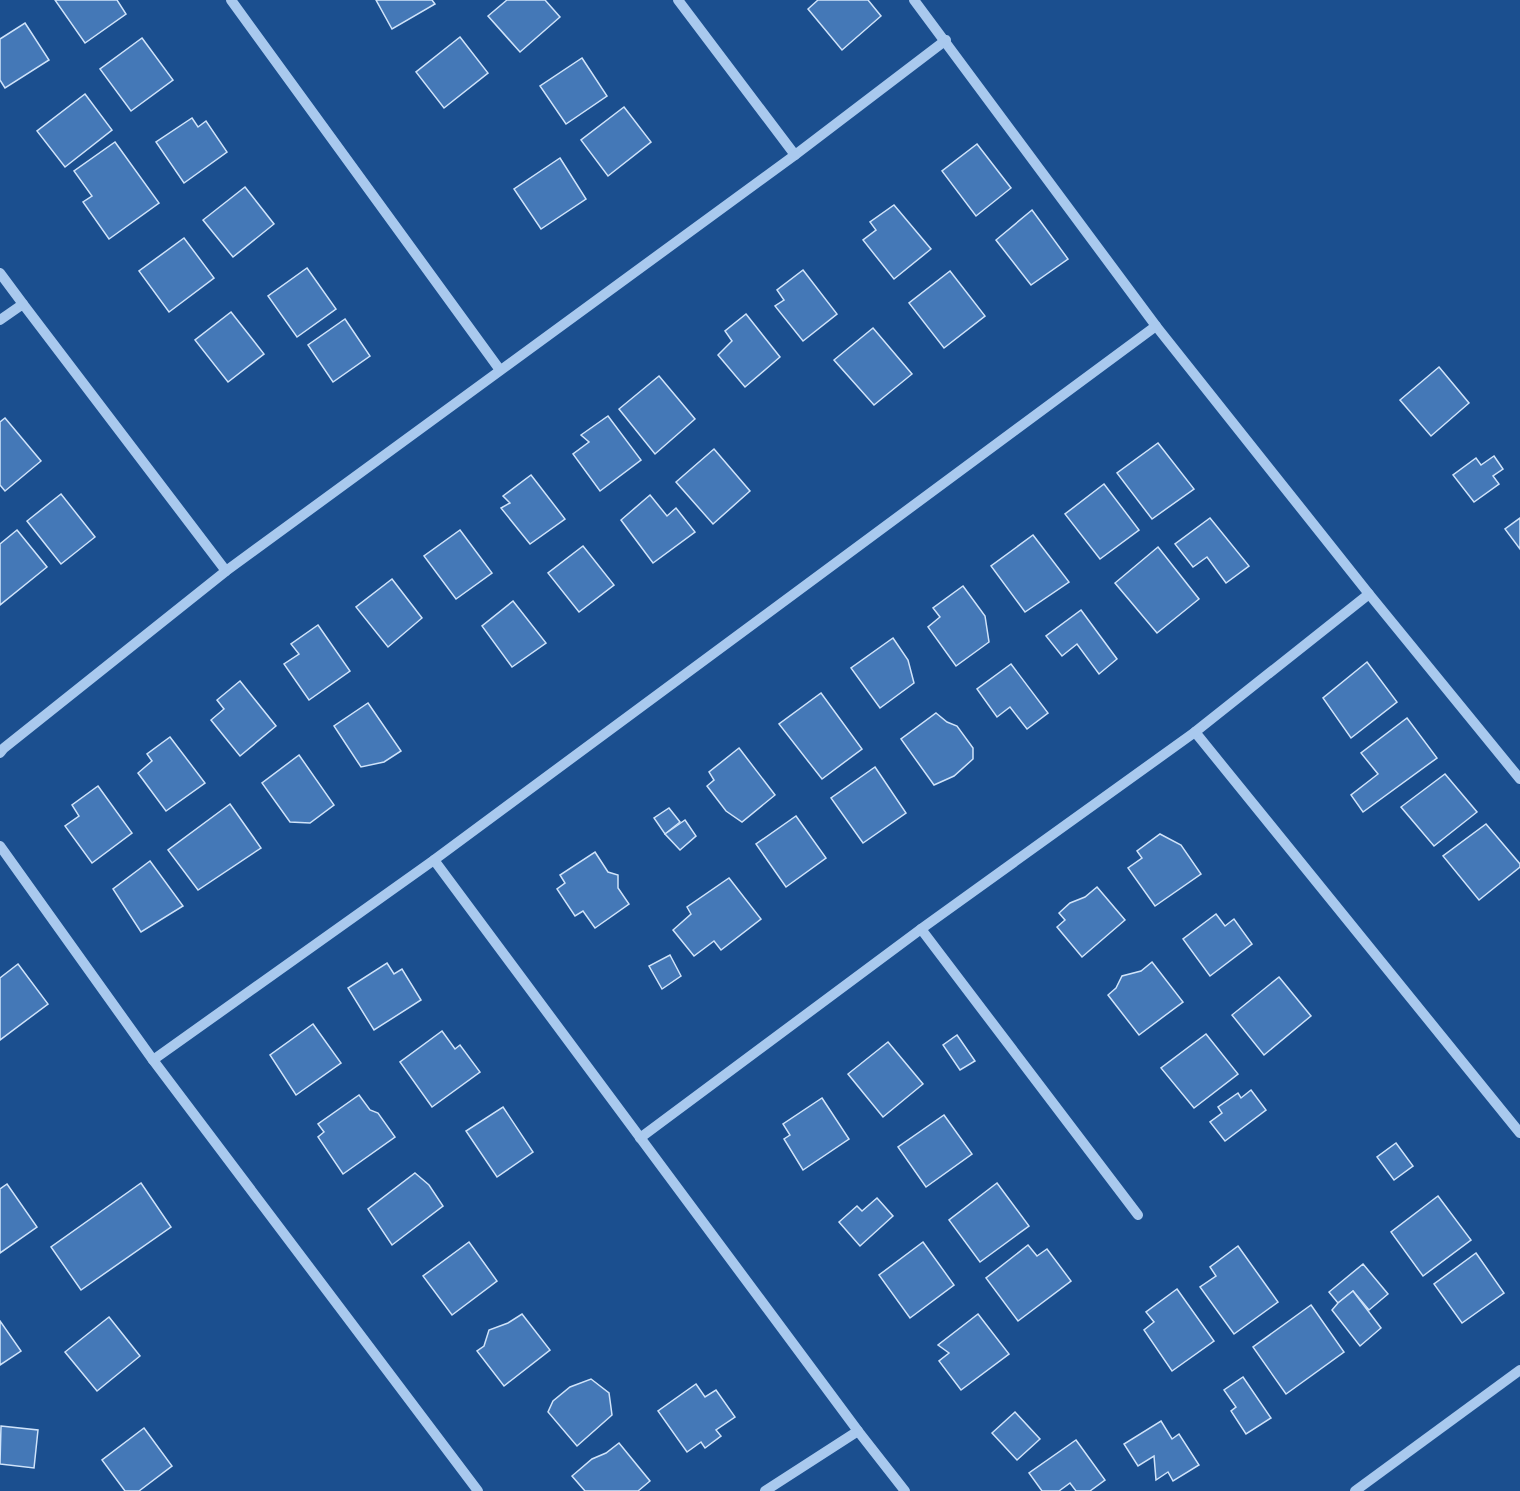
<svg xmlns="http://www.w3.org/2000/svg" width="1520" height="1491" font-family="'Roboto Condensed',sans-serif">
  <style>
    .building { fill: #4478b7; stroke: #cfe3fa; stroke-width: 1.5 }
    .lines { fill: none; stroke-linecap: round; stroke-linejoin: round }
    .minor { stroke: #a9c9ee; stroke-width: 10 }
  </style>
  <rect width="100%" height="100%" fill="#1b4f8f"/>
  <g class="building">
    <path d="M55 0H117L126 14 85 43Z"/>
    <path d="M376 0H432L435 4 392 29Z"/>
    <path d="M507 0H545L560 17 520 52 488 16Z"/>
    <path d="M818 0H868L881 16 842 50 808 9Z"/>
    <path d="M25 23 49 60 5 88 0 80V39Z"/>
    <path d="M460 37 488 73 444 108 416 72Z"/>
    <path d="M142 38 173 80 131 111 100 69Z"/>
    <path d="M582 58 607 96 566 124 540 86Z"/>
    <path d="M85 94 112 130 65 167 37 131Z"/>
    <path d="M624 107 651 142 608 176 581 140Z"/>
    <path d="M192 118 198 127 206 121 227 152 184 183 156 142Z"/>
    <path d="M115 142 159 203 109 239 83 202 92 196 74 171Z"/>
    <path d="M977 144 1011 188 976 216 942 171Z"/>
    <path d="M560 158 586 199 541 229 514 189Z"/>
    <path d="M245 187 274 224 233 257 203 220Z"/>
    <path d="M894 205 931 249 894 279 863 240 876 230 870 222Z"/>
    <path d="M1032 210 1068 259 1031 285 996 240Z"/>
    <path d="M184 238 214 278 169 312 139 271Z"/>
    <path d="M307 268 336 309 297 337 268 296Z"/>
    <path d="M803 270 837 314 803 341 775 306 784 300 777 290Z"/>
    <path d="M950 271 985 316 944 348 909 303Z"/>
    <path d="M231 312 264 354 228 382 195 340Z"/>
    <path d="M746 314 780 357 745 387 718 355 732 341 725 331Z"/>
    <path d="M345 319 370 356 333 382 308 345Z"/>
    <path d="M873 328 912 374 874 405 834 360Z"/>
    <path d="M1439 367 1469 403 1431 436 1400 400Z"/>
    <path d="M659 376 695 419 655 454 619 409Z"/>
    <path d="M608 416 641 460 600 491 573 454 589 442 581 435Z"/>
    <path d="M5 418 41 461 5 491 0 485V422Z"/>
    <path d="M1158 443 1194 489 1152 519 1117 473Z"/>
    <path d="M714 449 750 491 713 524 676 482Z"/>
    <path d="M1494 456 1503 469 1493 476 1499 484 1474 502 1453 475 1476 458 1481 465Z"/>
    <path d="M531 475 565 519 530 544 501 508 510 503 503 496Z"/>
    <path d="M1104 484 1139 530 1100 559 1065 514Z"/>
    <path d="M61 494 95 537 61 564 27 521Z"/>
    <path d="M650 495 667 516 676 508 695 532 653 563 621 520Z"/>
    <path d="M1210 518 1249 566 1226 583 1207 557 1193 567 1175 544Z"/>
    <path d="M1520 518V549L1505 529Z"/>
    <path d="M17 530 47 567 0 605V544Z"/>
    <path d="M460 530 492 573 456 599 424 556Z"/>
    <path d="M1033 535 1069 582 1025 612 991 566Z"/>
    <path d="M583 546 614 585 579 612 548 573Z"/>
    <path d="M1158 547 1199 599 1157 633 1115 583Z"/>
    <path d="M392 579 422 618 388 647 356 607Z"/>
    <path d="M963 586 985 616 989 642 956 666 928 627 940 617 933 608Z"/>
    <path d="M513 601 546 643 512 667 482 626Z"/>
    <path d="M1081 610 1117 659 1099 674 1077 644 1062 656 1046 636Z"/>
    <path d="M318 625 350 671 309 700 284 664 299 654 291 644Z"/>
    <path d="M893 638 908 660 914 683 880 708 851 668Z"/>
    <path d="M1367 662 1397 702 1351 738 1323 698Z"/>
    <path d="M1011 664 1048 713 1027 729 1010 707 997 717 977 689Z"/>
    <path d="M240 681 276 726 240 756 211 720 224 709 217 700Z"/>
    <path d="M821 693 862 749 822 779 779 724Z"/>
    <path d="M368 703 401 751 384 762 361 767 334 726Z"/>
    <path d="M936 713 947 722 957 726 973 748V759L954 776 934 785 901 739Z"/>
    <path d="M1407 718 1437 758 1363 812 1351 795 1378 774 1361 753Z"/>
    <path d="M170 737 205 783 166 811 138 773 152 761 147 754Z"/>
    <path d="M739 748 775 795 742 822 726 811 707 786 714 780 709 772Z"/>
    <path d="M299 755 334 805 310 823 290 822 262 783Z"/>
    <path d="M875 767 906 813 863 843 831 798Z"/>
    <path d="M1445 774 1477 812 1434 846 1401 807Z"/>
    <path d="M98 786 132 833 92 863 65 826 79 816 72 805Z"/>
    <path d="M230 804 261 848 198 890 168 850Z"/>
    <path d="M669 808 680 822 665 834 654 818Z"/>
    <path d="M796 816 826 858 786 887 756 844Z"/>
    <path d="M685 820 696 836 680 850 665 834Z"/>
    <path d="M1486 824 1520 864V867L1479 900 1443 856Z"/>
    <path d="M1160 834 1181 845 1201 874 1155 906 1128 868 1142 858 1137 851Z"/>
    <path d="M595 852 608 872 618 875V888L629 904 595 928 583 911 575 916 557 889 565 883 560 875Z"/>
    <path d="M150 861 183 906 141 932 113 889Z"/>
    <path d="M729 878 761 919 721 950 714 941 694 956 673 930 691 914 687 907Z"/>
    <path d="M1097 887 1125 920 1082 957 1057 927 1065 920 1059 913 1070 903 1085 897Z"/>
    <path d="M1216 914 1225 926 1234 919 1252 944 1210 976 1183 939Z"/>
    <path d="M670 955 681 976 662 989 649 966Z"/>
    <path d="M1152 962 1183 1002 1139 1035 1108 995 1116 988 1122 976 1141 971Z"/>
    <path d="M387 963 394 974 402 969 421 1000 374 1030 348 988Z"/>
    <path d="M18 964 48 1004 0 1040V978Z"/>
    <path d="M1279 977 1311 1016 1264 1055 1232 1015Z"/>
    <path d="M313 1024 341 1063 296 1095 270 1055Z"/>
    <path d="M442 1031 455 1049 460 1045 480 1072 432 1107 400 1062Z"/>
    <path d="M1206 1034 1238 1074 1194 1108 1161 1068Z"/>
    <path d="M957 1035 975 1061 960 1070 943 1045Z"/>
    <path d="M888 1042 923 1084 883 1117 848 1074Z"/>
    <path d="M1251 1090 1266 1110 1225 1141 1210 1122 1222 1113 1218 1107 1238 1093 1241 1098Z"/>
    <path d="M359 1095 370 1110 378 1113 395 1137 343 1174 318 1137 324 1132 318 1124Z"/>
    <path d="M822 1098 849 1139 803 1170 784 1139 790 1135 783 1124Z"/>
    <path d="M503 1107 533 1152 497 1177 466 1131Z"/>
    <path d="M944 1115 972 1154 926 1187 898 1147Z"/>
    <path d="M1396 1143 1413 1166 1394 1180 1377 1157Z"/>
    <path d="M415 1173 429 1185 443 1206 392 1245 368 1209Z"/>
    <path d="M141 1183 171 1227 81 1290 51 1247Z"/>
    <path d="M997 1183 1029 1226 980 1262 949 1220Z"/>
    <path d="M7 1184 37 1227 0 1253V1189Z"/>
    <path d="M1438 1196 1471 1240 1423 1276 1391 1232Z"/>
    <path d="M877 1198 893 1216 860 1246 839 1222 857 1206 862 1211Z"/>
    <path d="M469 1242 497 1281 452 1315 423 1276Z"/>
    <path d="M923 1242 954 1285 910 1318 879 1275Z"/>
    <path d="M1028 1245 1037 1256 1047 1249 1071 1281 1018 1321 986 1278Z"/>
    <path d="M1238 1246 1278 1302 1234 1334 1200 1287 1216 1276 1210 1267Z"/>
    <path d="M1476 1253 1504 1293 1462 1323 1434 1284Z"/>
    <path d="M1363 1264 1388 1294 1369 1310 1353 1291 1338 1303 1329 1292Z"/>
    <path d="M1177 1289 1214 1341 1172 1371 1144 1330 1154 1322 1146 1312Z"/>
    <path d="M1353 1291 1381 1328 1360 1346 1332 1310 1338 1303Z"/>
    <path d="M1311 1305 1344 1352 1286 1394 1253 1347Z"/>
    <path d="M522 1314 550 1350 504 1386 477 1351 484 1346 489 1330 508 1323Z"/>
    <path d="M978 1314 1009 1354 961 1390 939 1361 949 1353 938 1345Z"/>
    <path d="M109 1317 140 1356 97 1391 65 1352Z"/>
    <path d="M0 1321 21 1351 0 1365Z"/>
    <path d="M1243 1377 1271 1418 1246 1434 1231 1411 1236 1407 1224 1390Z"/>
    <path d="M591 1379 609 1393 612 1415 577 1446 548 1412 553 1401 570 1387Z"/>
    <path d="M696 1384 705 1397 716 1390 735 1417 716 1430 721 1436 705 1448 701 1442 687 1452 658 1411Z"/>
    <path d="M1015 1412 1040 1439 1017 1460 992 1433Z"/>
    <path d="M1161 1421 1172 1439 1179 1434 1199 1465 1173 1481 1168 1472 1156 1480 1154 1456 1138 1466 1124 1444Z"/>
    <path d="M1 1426 38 1430 34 1468 0 1464Z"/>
    <path d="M144 1428 172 1466 139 1491H125L102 1460Z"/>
    <path d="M1076 1440 1105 1480 1090 1491H1076L1070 1483 1059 1491H1042L1029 1473Z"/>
    <path d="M619 1443 650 1481 638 1491H585L572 1476 592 1459 606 1453Z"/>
  </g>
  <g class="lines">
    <g class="minor">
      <path d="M231 0 500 370"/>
      <path d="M678 0 795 155"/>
      <path d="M914 0 1156 326 1369 594 1520 779"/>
      <path d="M0 273 23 304"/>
      <path d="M0 320 23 304 226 571"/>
      <path d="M1195 732 1520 1133"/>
      <path d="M0 753 4 748 226 571 795 155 946 40"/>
      <path d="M0 846 153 1060 478 1491"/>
      <path d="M921 929 1138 1215"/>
      <path d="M153 1060 434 860"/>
      <path d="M640 1138 921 929 1195 732 1369 594"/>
      <path d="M765 1491 858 1431"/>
      <path d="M905 1491 858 1431 434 860 1156 326"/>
      <path d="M1355 1491 1520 1370"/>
    </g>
  </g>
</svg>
